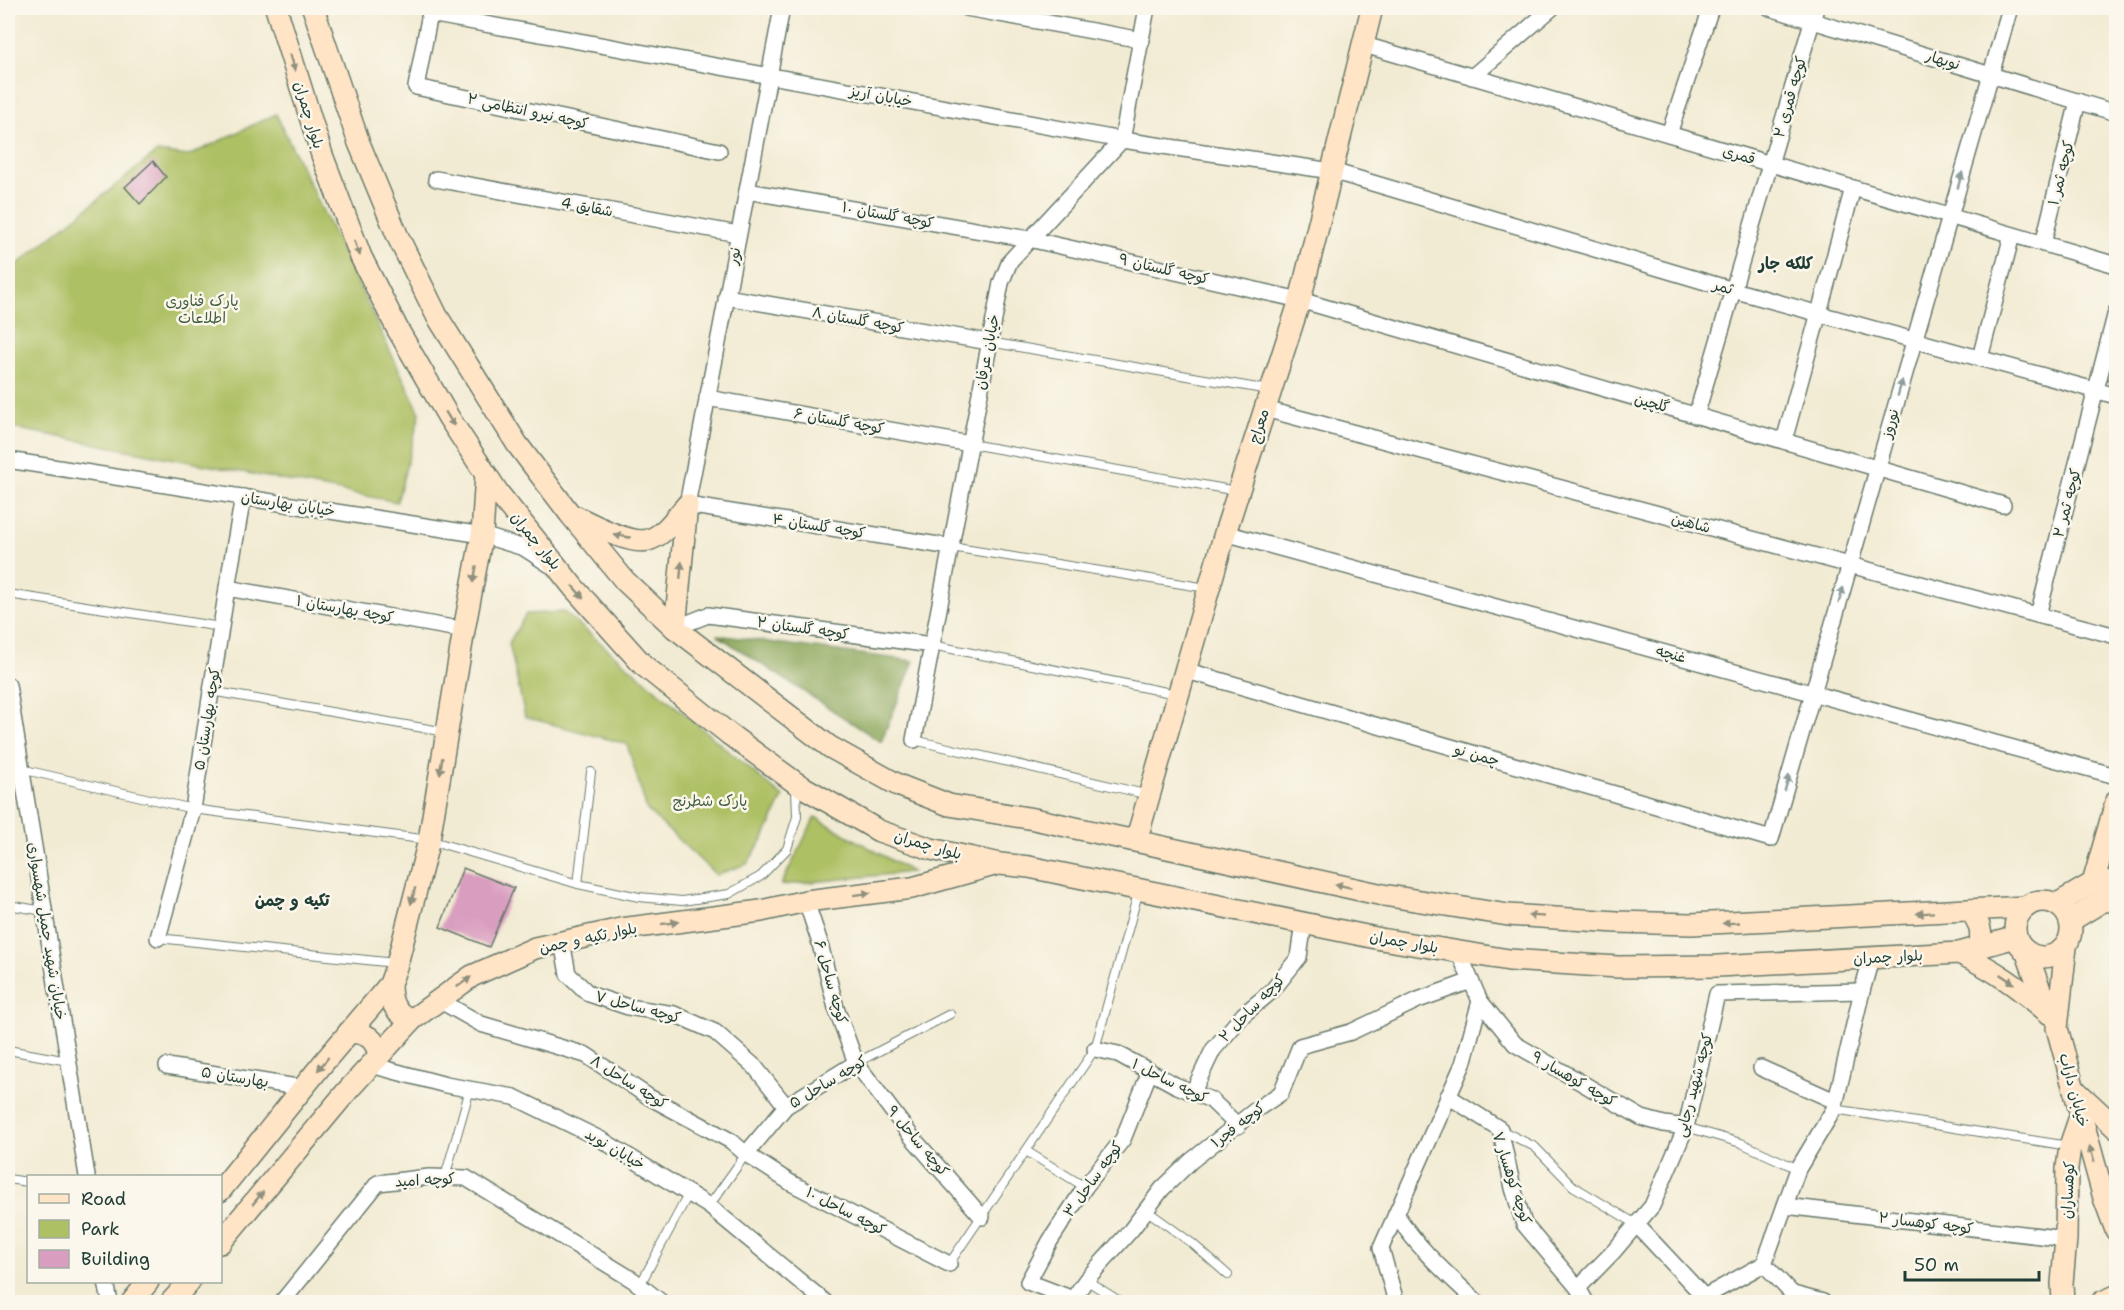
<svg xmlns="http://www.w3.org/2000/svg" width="2124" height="1310" font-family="'Shantell Sans','Playpen Sans Arabic',sans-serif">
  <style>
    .green { fill: #adc063; stroke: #667e4c; stroke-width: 1.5 }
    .forest { fill: #8aa659; stroke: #547246; stroke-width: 1.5 }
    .building { fill: #d99dbf }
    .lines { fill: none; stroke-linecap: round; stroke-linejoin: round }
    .lane-casing { stroke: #697a6c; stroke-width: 10 }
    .street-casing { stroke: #697a6c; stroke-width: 18 }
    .secondary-casing { stroke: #697a6c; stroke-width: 24 }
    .lane { stroke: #fff; stroke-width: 8 }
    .street { stroke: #fff; stroke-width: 15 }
    .secondary { stroke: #ffe4c6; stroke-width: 21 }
    .oneway { fill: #8f907d }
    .oneway2 { fill: #8f9e9a }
    .labels { text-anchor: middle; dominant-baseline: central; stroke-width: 5; stroke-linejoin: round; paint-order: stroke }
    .street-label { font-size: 15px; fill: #1f3d34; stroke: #fbf7ec }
    .park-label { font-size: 15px; fill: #425e40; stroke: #fbf7ec }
    .neighbourhood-label { font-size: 16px; font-weight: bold; fill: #1f3d34; stroke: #fbf7ec }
  </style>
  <rect width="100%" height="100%" fill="#fbf7ec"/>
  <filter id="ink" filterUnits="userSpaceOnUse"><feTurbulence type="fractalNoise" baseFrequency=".0167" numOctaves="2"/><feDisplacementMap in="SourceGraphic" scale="12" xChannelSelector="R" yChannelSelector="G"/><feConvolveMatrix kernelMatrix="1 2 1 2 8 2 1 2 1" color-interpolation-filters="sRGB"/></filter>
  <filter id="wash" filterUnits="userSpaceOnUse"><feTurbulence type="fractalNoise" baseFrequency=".008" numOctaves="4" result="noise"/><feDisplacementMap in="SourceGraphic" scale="24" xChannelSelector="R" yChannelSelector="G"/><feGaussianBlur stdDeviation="1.35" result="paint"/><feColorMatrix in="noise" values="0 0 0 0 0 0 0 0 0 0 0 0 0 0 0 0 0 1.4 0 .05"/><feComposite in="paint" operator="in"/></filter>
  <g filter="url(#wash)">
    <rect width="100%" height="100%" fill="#f2ebd3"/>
    <g class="green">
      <path d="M276 114 420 413 397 502 8 427V272L157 152 188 156Z"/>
      <path d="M564 612 783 797 765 836 747 864 716 875 647 810 627 744 525 717 509 643 526 614Z"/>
      <path d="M815 817 912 872 781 885Z"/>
    </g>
    <path class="forest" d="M717 635 914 661 881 742Z"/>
    <g id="blocks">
      <g class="building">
        <path d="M153 161 166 177 140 204 125 187Z"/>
        <path d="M463 868 514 888 489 947 440 927Z"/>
      </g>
    </g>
  </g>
  <g filter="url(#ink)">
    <use href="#blocks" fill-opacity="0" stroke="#697a6c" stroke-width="1.5"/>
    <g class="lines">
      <g class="lane-casing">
        <g id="lane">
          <path d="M989 342 1269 390"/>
          <path d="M970 444 1237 491"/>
          <path d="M951 547 1207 588"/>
          <path d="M8 594 221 627"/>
          <path d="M932 645 1176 694"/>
          <path d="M211 691 446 732"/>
          <path d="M914 740 1149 795"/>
          <path d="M8 766 193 809 429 840 578 884 639 897 682 901 729 894 761 876 787 849 797 817 796 787"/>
          <path d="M578 884 591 772"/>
          <path d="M8 905 44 911"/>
          <path d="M158 938 395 963"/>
          <path d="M8 1050 68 1061"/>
          <path d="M856 1063 950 1014"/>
          <path d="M1834 1109 2069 1146"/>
          <path d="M1686 1127 1741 1143 1798 1169"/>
          <path d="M1501 1130 1535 1147 1573 1186 1636 1224"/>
          <path d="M1026 1151 1085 1187"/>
          <path d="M445 1177 470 1089"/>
          <path d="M8 1179 28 1182"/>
          <path d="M709 1206 746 1154"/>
          <path d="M1146 1210 1193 1244 1228 1275"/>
          <path d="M949 1264 1095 1049 1139 890"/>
          <path d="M1086 1280 1121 1302"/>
          <path d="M640 1285 689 1193"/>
        </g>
      </g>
      <g class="street-casing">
        <g id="street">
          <path d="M431 8 416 87 719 151"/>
          <path d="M782 8 687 505 951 547"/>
          <path d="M966 8 1142 40"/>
          <path d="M1770 8 2116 113"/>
          <path d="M430 14 1122 140 1332 171 1733 290 2116 396"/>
          <path d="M1361 44 2116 265"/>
          <path d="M1472 77 1552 8"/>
          <path d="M1669 134 1711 8"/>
          <path d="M436 179 738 234"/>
          <path d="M747 191 1029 239 1300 300 2003 505"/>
          <path d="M2043 244 2078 101"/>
          <path d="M726 297 989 342"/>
          <path d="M1980 358 2012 235"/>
          <path d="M707 398 970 444"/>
          <path d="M1265 409 2116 636"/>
          <path d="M1696 416 1816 8"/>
          <path d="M1784 441 1853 188"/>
          <path d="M8 460 482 535 524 548 550 565"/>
          <path d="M1225 533 2116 776"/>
          <path d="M227 588 464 630"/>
          <path d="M2038 615 2116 312"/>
          <path d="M675 628 708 615 932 645"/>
          <path d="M1184 670 1771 839 2010 8"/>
          <path d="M8 685 87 1176"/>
          <path d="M914 740 1001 283 1010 261 1122 140 1147 8"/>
          <path d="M806 901 819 940 836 1008 856 1063 911 1136 982 1217"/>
          <path d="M158 938 193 809 227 588 243 497"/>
          <path d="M562 942 568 974 589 994 628 1007 674 1014 715 1032 755 1067 786 1106"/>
          <path d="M1458 951 1480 1001 1515 1044 1642 1118 1664 1124 1686 1127"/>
          <path d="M439 1000 481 1024 586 1055 649 1097 731 1141 746 1154 791 1183 949 1264"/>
          <path d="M1095 1049 1118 1054 1175 1085 1211 1100 1238 1126"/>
          <path d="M371 1065 446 1085 514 1097 602 1140 709 1206 825 1302"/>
          <path d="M167 1066 303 1088"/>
          <path d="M1761 1068 1835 1101"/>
          <path d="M1150 1071 1123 1139 1085 1187 1050 1241 1028 1282 1073 1299 1086 1280 1131 1230 1162 1189 1191 1161 1257 1109 1281 1093 1300 1046 1351 1032 1418 1000 1471 981"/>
          <path d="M1193 1092 1213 1050 1244 1014 1272 991 1299 957 1304 923"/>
          <path d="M1448 1096 1500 1129 1513 1188 1524 1224 1578 1288 1586 1302"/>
          <path d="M746 1154 786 1106 856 1063"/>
          <path d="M1785 1206 2066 1239"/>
          <path d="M1396 1214C1417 1248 1448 1275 1477 1302"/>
          <path d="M1636 1224 1709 1302"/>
          <path d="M1764 1264 1800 1302"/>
          <path d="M106 1282 110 1302"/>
          <path d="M1578 1288 1614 1251 1652 1206 1686 1127 1717 994 1862 991"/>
          <path d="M1793 1294 1823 1302"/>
          <path d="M282 1302 378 1183 429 1177 466 1178 633 1280 661 1302"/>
          <path d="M1396 1302 1381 1248 1463 1064 1480 1001"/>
          <path d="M1695 1302 1764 1264 1798 1169 1834 1109 1862 991 1871 959"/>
        </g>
      </g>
      <g class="secondary-casing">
        <g id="secondary">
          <path d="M276 8 322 155 361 257 398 330 449 418 499 494 574 588 643 665 729 734 796 783 879 831 931 849 1000 864 1029 867 1381 939 1509 960 1618 967 1718 966 1959 953 2016 937"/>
          <path d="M313 8 359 143 398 237 437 316 517 444 570 514 625 581 675 628 830 747 898 785 949 805 1034 819 1383 895 1508 915 1617 922 1691 924 2026 907"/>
          <path d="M577 517C593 525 631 545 648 540 665 535 676 517 687 505"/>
          <path d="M675 628 687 505"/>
          <path d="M1136 841 1225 533 1300 300 1372 8"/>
          <path d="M2093 883 2116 802"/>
          <circle cx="2043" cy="929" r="28"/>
          <path d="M2057 904 2093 883 2116 881"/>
          <path d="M1970 910C1980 923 1983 933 1979 948"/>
          <path d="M2070 921 2101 902 2116 899"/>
          <path d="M2066 947 2057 1028 2104 1198 2116 1230"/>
          <path d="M2026 951 2047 1009"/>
          <path d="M1959 953C1997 971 2018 987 2050 1014"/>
          <path d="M390 984C390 1001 394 1015 413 1019"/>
          <path d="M349 1032C367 1033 376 1038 379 1057"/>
          <path d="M2074 1089 2116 1128"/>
          <path d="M220 1191 324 1062 390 984 397 964 429 840 464 630 482 535 486 474"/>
          <path d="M220 1243 348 1090 413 1019 472 976 535 948 621 929 761 911 806 901 912 888 998 864"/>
          <path d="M132 1302 148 1282"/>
          <path d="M171 1302 189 1282"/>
          <path d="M2063 1302 2062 1283 2066 1239 2067 1168 2070 1146 2081 1114"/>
          <path d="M2102 1302 2116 1296"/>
        </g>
      </g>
      <use href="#lane" class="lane"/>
      <use href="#street" class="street"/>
      <use href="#secondary" class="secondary"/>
    </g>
    <defs><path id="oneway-solid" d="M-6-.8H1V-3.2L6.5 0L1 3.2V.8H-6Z" transform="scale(1.5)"/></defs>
    <g class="oneway">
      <use href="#oneway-solid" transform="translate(293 63) rotate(73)"/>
      <use href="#oneway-solid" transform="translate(357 248) rotate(69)"/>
      <use href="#oneway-solid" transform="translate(450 419) rotate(58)"/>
      <use href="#oneway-solid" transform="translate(622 536) rotate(-169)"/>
      <use href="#oneway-solid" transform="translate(681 570) rotate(-85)"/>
      <use href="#oneway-solid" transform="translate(475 574) rotate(101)"/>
      <use href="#oneway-solid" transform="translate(578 592) rotate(49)"/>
      <use href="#oneway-solid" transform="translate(441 766) rotate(99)"/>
      <use href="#oneway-solid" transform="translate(1343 886) rotate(-168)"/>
      <use href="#oneway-solid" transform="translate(862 894) rotate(-7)"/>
      <use href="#oneway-solid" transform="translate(413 896) rotate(105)"/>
      <use href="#oneway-solid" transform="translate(1925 913) rotate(176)"/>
      <use href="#oneway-solid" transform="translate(1536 916) rotate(-176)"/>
      <use href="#oneway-solid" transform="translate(670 923) rotate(-7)"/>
      <use href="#oneway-solid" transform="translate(1731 923) rotate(177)"/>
      <use href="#oneway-solid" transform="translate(2007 979) rotate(34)"/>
      <use href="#oneway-solid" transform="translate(464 982) rotate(-36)"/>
      <use href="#oneway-solid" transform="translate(323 1064) rotate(129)"/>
      <use href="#oneway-solid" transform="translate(2092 1154) rotate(-106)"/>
      <use href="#oneway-solid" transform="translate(258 1198) rotate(-50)"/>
    </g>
    <g class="oneway2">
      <use href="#oneway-solid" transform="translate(1960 180) rotate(-74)"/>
      <use href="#oneway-solid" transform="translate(1900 388) rotate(-74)"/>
      <use href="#oneway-solid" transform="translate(1841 595) rotate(-74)"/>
      <use href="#oneway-solid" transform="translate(1787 783) rotate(-74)"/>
    </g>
  </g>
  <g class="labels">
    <g class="street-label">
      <text transform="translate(1943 60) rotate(17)">نوبهار</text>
      <text transform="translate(881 96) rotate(10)">خیابان آریز</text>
      <text transform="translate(1790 97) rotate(-74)">کوچه قمری ۲</text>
      <text transform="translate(528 111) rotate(12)">کوچه نیرو انتظامی ۲</text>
      <text transform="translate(309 115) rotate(73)">بلوار چمران</text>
      <text transform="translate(1739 155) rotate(16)">قمری</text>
      <text transform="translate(2061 173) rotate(-76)">کوچه ثمر ۱</text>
      <text transform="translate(587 207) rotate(10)">شقایق 4</text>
      <text transform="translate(888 215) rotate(10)">کوچه گلستان ۱۰</text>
      <text transform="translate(734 256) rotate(-79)">نور</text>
      <text transform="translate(1164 269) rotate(13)">کوچه گلستان ۹</text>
      <text transform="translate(1723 287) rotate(16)">ثمر</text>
      <text transform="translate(858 320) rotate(10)">کوچه گلستان ۸</text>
      <text transform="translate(987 352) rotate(-79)">خیابان عرفان</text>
      <text transform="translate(1652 403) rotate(16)">گلچین</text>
      <text transform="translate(839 421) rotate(10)">کوچه گلستان ۶</text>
      <text transform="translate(1890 423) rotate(-74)">نوروز</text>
      <text transform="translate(1259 426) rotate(-72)">معراج</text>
      <text transform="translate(2067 503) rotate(-75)">کوچه ثمر ۲</text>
      <text transform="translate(288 504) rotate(9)">خیابان بهارستان</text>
      <text transform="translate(1691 523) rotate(15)">شاهین</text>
      <text transform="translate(819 526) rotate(9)">کوچه گلستان ۴</text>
      <text transform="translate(536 541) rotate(51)">بلوار چمران</text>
      <text transform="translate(345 609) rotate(10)">کوچه بهارستان ۱</text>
      <text transform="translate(803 628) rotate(8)">کوچه گلستان ۲</text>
      <text transform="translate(1671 654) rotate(15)">غنچه</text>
      <text transform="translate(207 719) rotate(-81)">کوچه بهارستان ۵</text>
      <text transform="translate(1477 755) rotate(16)">چمن نو</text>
      <text transform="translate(928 845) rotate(16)">بلوار چمران</text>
      <text transform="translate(47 931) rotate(81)">خیابان شهید جمیل شهسواری</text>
      <text transform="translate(588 938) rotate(-12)">بلوار تکیه و چمن</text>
      <text transform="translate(1404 942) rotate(10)">بلوار چمران</text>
      <text transform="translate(1888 957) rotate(-3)">بلوار چمران</text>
      <text transform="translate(831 982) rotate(74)">کوچه ساحل ۶</text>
      <text transform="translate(638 1007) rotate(15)">کوچه ساحل ۷</text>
      <text transform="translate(1252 1008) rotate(-46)">کوچه ساحل ۲</text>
      <text transform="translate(235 1077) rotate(9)">بهارستان ۵</text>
      <text transform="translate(1574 1079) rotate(30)">کوچه کوهسار ۹</text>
      <text transform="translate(1170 1081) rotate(26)">کوچه ساحل ۱</text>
      <text transform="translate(629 1082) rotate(32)">کوچه ساحل ۸</text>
      <text transform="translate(828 1082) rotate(-31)">کوچه ساحل ۵</text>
      <text transform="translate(1694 1085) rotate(-75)">کوچه شهید رجایی</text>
      <text transform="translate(2074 1090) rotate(75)">خیابان داراب</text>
      <text transform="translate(1238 1125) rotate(-38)">کوچه فجر۱</text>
      <text transform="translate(918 1141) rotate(50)">کوچه ساحل ۹</text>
      <text transform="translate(615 1149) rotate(30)">خیابان نوید</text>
      <text transform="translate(1512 1178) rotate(72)">کوچه کوهسار ۷</text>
      <text transform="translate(1093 1179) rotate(-54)">کوچه ساحل ۳</text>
      <text transform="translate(425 1180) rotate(-3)">کوچه امید</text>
      <text transform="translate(2068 1190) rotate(-87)">کوهساران</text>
      <text transform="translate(846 1211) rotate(27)">کوچه ساحل ۱۰</text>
      <text transform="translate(1926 1223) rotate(7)">کوچه کوهسار ۲</text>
    </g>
    <g class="park-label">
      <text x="202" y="301">پارک فناوری<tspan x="202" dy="17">اطلاعات</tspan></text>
      <text x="710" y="801">پارک شطرنج</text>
    </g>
    <g class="neighbourhood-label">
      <text x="1786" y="263">کلکه جار</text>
      <text x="292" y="900">تکیه و چمن</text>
    </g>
  </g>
  <rect width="2124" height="1310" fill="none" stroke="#fbf7ec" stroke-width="30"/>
  <rect x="27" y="1175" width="195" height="108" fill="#fbf7ec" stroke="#a3ada2" stroke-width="1.5"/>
  <rect x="39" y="1194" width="30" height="9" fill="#ffe4c6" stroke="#a3ada2" stroke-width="1.5"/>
  <text x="81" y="1205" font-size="18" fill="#1f3d34">Road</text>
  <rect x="39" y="1220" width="30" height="18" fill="#adc063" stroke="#a3ada2" stroke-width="1.5"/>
  <text x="81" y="1235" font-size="18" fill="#1f3d34">Park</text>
  <rect x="39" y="1250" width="30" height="18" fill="#d99dbf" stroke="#a3ada2" stroke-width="1.5"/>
  <text x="81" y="1265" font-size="18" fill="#1f3d34">Building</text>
  <path d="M1905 1271v9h134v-9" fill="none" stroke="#1f3d34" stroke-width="3"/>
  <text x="1914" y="1271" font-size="18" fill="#1f3d34" stroke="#fbf7ec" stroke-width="4.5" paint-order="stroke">50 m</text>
</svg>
